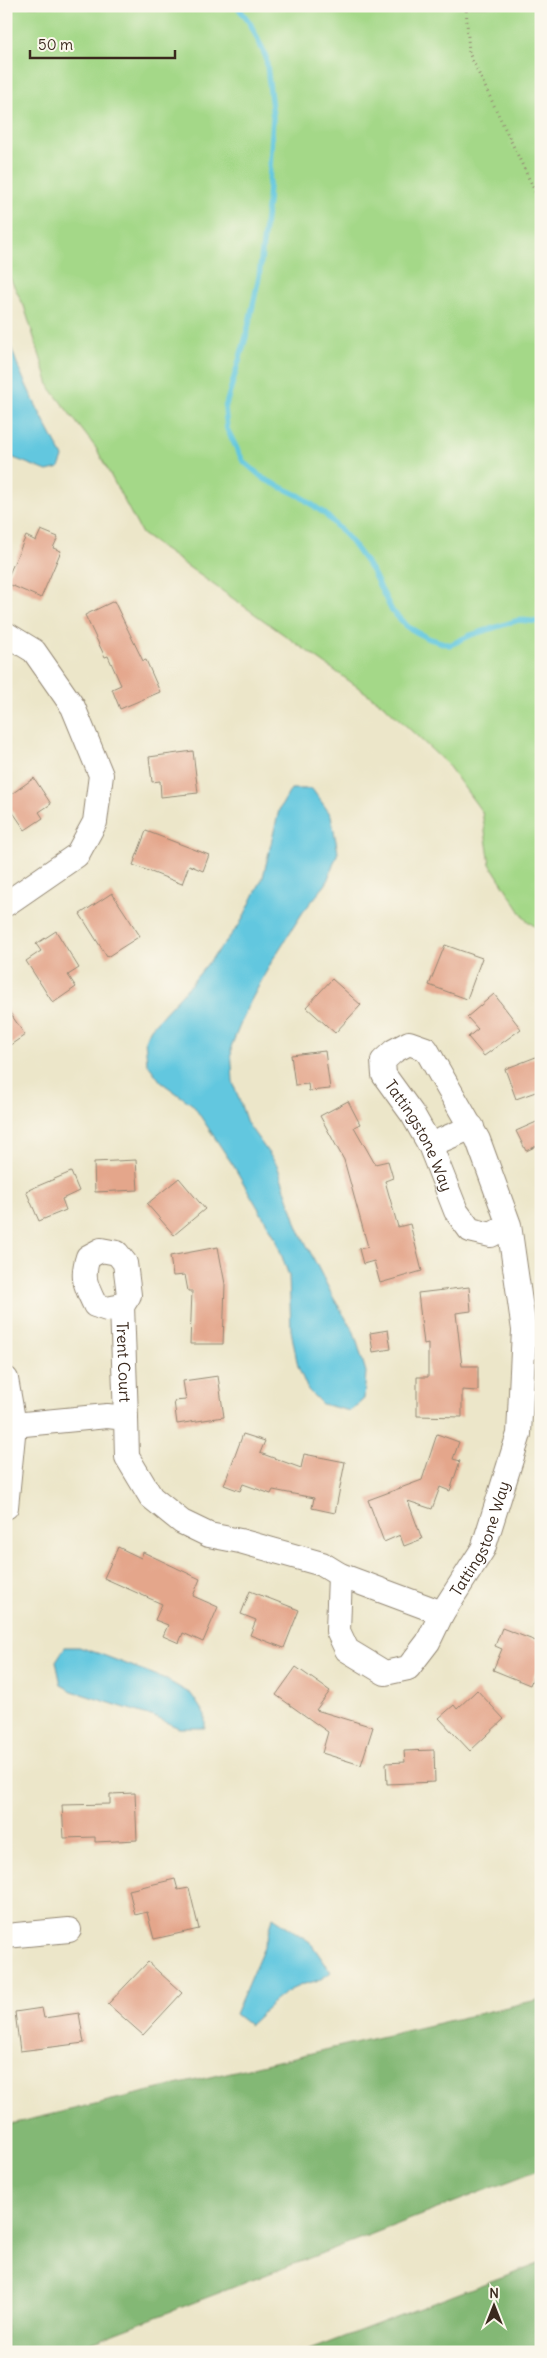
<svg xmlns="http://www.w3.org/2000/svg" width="547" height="2358" font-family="Delius,sans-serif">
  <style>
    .green { fill: #a4d888; stroke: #708153 }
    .forest { fill: #83b874; stroke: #5f7149 }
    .water { fill: #62c7df; stroke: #4e787e }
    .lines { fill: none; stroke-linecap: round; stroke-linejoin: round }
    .stream { stroke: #62c7df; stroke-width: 5.5 }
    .building { fill: #e4a68b }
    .minor-casing { stroke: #948874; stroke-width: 26 }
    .path { stroke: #948874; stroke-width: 3; stroke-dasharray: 1 4; stroke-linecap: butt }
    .minor { stroke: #fff; stroke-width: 24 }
    .labels { text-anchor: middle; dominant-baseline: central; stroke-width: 4; stroke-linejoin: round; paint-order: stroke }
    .street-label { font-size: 16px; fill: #3b2a1e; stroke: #fbf7ec }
  </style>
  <rect width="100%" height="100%" fill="#fbf7ec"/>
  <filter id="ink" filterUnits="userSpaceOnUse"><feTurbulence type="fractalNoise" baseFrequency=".02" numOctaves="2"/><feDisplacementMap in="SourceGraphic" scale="10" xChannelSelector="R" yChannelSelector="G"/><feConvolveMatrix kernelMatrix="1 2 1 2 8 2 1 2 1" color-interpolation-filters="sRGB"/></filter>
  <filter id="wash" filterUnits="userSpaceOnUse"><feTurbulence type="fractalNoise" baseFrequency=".0096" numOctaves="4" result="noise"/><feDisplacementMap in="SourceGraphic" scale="20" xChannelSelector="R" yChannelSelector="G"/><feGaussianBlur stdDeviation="1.12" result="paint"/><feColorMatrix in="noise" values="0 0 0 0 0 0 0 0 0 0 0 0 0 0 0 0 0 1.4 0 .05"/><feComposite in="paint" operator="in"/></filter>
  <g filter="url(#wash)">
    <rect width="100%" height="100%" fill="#ece6c9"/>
    <path class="green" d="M6 6H541V931L525 919 490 864 482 812 447 764 386 707 142 534 96 448 50 388 24 306 6 270Z"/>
    <g class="forest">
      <path d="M541 1999V2169L65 2352H6V2125Z"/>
      <path d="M541 2262V2352H304Z"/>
    </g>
    <g class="water">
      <path d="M6 331C18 375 42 417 63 457L59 468 47 471 6 455Z"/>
      <path d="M291 789H312L331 815 338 852 326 884 303 912 273 959 247 1008 231 1047 233 1082 247 1123 277 1165 298 1228 333 1297 354 1332 366 1372 364 1399 350 1411 322 1404 308 1390 298 1367 291 1330 289 1276 275 1237 233 1165 193 1105 161 1082 147 1063 145 1040 151 1028 191 984 240 924 263 877 279 810Z"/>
      <path d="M65 1647H79L100 1654 163 1678 191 1694 205 1715V1728H179L154 1717 72 1691 61 1685 56 1661Z"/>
      <path d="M273 1917 310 1942 331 1972C316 1984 314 1980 299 1986 280 1993 263 2012 249 2025L235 2014 268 1937Z"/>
    </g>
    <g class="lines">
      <path class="stream" d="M237 6 250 23 266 57 273 117 268 201 259 277 246 337 225 408 227 429 243 461 264 479 300 496 325 514 349 539 372 571 392 611 408 627 427 638 450 645 471 635 519 620 541 622"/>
    </g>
    <g id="blocks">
      <g class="building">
        <path d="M41 530 58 537 53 548 61 551 41 598 6 583V581L26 536 36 541Z"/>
        <path d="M114 601 143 661 146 660 160 692 120 709 112 689 121 685 108 656 105 657 85 615Z"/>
        <path d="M193 751 198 793 161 797 160 781 152 782 149 757Z"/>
        <path d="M34 778 51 804 39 812 43 818 25 830 6 802V798Z"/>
        <path d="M146 831 209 855 203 871 189 865 182 884 133 865Z"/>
        <path d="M112 893 140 936 107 957 80 914Z"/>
        <path d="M56 931 79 968 68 975 76 987 53 1003 26 961 41 951 36 944Z"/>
        <path d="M445 945 482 958 467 999 429 985Z"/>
        <path d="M332 979 361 1005 335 1033 306 1007Z"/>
        <path d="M494 994 521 1029 484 1056 468 1037 478 1029 467 1017Z"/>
        <path d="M6 1007 25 1035 6 1048Z"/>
        <path d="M325 1051 330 1089 309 1091 308 1084 295 1085 291 1055Z"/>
        <path d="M541 1055V1090L516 1099 505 1069Z"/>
        <path d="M348 1101 360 1124 354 1127 375 1164 388 1161 393 1178 385 1181 398 1227 410 1224 422 1271 380 1283 374 1261 363 1264 359 1249 368 1247 344 1160 320 1116Z"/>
        <path d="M541 1120V1144L526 1151 516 1131Z"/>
        <path d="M136 1160 138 1190 95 1192 94 1162Z"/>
        <path d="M71 1172 79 1191 62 1199 66 1210 39 1221 26 1191Z"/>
        <path d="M179 1178 205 1209 174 1235 147 1204Z"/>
        <path d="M218 1247 225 1284 223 1344H190L192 1291H188L185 1275 173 1276 170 1256Z"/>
        <path d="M469 1287 471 1311 456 1313 462 1366H478V1391L462 1390V1417L417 1416V1377H428V1343L424 1344 418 1293Z"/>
        <path d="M388 1330 391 1349 373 1352 370 1333Z"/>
        <path d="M218 1376 224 1417 177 1424 174 1401 186 1400 183 1381Z"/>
        <path d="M243 1434 265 1441 260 1453 301 1468 304 1454 345 1462 335 1513 312 1508 314 1498 273 1490 271 1494 243 1484 240 1491 224 1485Z"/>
        <path d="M437 1434 459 1442 453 1459 460 1461 450 1491 440 1487 432 1509 408 1501 422 1539 404 1546 400 1535 384 1542 368 1500 422 1480Z"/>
        <path d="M118 1547 141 1558 143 1552 200 1579 193 1596 218 1607 203 1642 183 1633 179 1643 163 1636 168 1625 155 1620 162 1604 104 1578Z"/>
        <path d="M250 1591 299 1610 284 1648 250 1635 256 1620 241 1614Z"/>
        <path d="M502 1628 541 1643V1659L530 1685 493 1670 502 1649 495 1646Z"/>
        <path d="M296 1667 330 1691 316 1710 373 1727 361 1765 322 1753 328 1732 276 1695Z"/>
        <path d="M477 1690 504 1719 470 1751 439 1718 454 1705 457 1709Z"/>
        <path d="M434 1750 435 1782 387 1784 386 1763 405 1762 404 1751Z"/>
        <path d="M135 1793 137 1840 95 1842V1837L64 1838 62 1805 110 1804V1794Z"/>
        <path d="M175 1879 178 1890 189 1888 199 1929 154 1939 147 1912 135 1915 129 1890Z"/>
        <path d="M148 1962 182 1993 143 2035 108 2004Z"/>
        <path d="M42 2008 44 2018 79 2013 84 2043 20 2051 15 2012Z"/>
      </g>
    </g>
  </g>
  <g filter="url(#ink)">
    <use href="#blocks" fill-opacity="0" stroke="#948874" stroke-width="1"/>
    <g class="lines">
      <g class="minor-casing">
        <g id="minor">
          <path d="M6 634 34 651 73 707 101 775 95 822 77 855 6 904"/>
          <path d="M430 1145 472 1127"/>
          <path d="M101 1250 117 1253 125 1263 129 1295 122 1306 107 1309 95 1305C86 1286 81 1278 88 1257Z"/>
          <path id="s1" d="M122 1306 126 1418"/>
          <path d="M6 1379 14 1425 6 1507"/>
          <path id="s2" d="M14 1425 107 1416 126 1418 127 1457 151 1497 182 1522 209 1535 240 1541 322 1564 340 1575 442 1613 483 1549 519 1434 524 1330 509 1225 478 1140 426 1049 409 1043 394 1051 383 1061 384 1075 413 1115 430 1145 456 1211 470 1230 491 1235 509 1225"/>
          <path d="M340 1575 338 1631 347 1650 385 1673 408 1668 428 1642 442 1613"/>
          <path d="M6 1936 69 1930"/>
        </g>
      </g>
      <path class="path" d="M466 6 469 53 541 204"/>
      <use href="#minor" class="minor"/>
    </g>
  </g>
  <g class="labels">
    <g class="street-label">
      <text stroke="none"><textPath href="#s2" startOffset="1251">Tattingstone Way</textPath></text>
      <text stroke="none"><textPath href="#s1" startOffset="56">Trent Court</textPath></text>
      <text stroke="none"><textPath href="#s2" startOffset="599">Tattingstone Way</textPath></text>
    </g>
  </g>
  <rect width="547" height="2358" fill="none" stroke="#fbf7ec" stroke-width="25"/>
  <g transform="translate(494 2306)" stroke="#fbf7ec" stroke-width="4" paint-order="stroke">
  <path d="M0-4L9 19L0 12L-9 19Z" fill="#3b2a1e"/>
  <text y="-8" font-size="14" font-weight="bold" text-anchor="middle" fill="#3b2a1e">N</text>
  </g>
  <path d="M30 50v8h145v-8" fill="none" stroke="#3b2a1e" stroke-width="2.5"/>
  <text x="38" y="50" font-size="15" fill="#3b2a1e" stroke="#fbf7ec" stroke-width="4" paint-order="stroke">50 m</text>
</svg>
